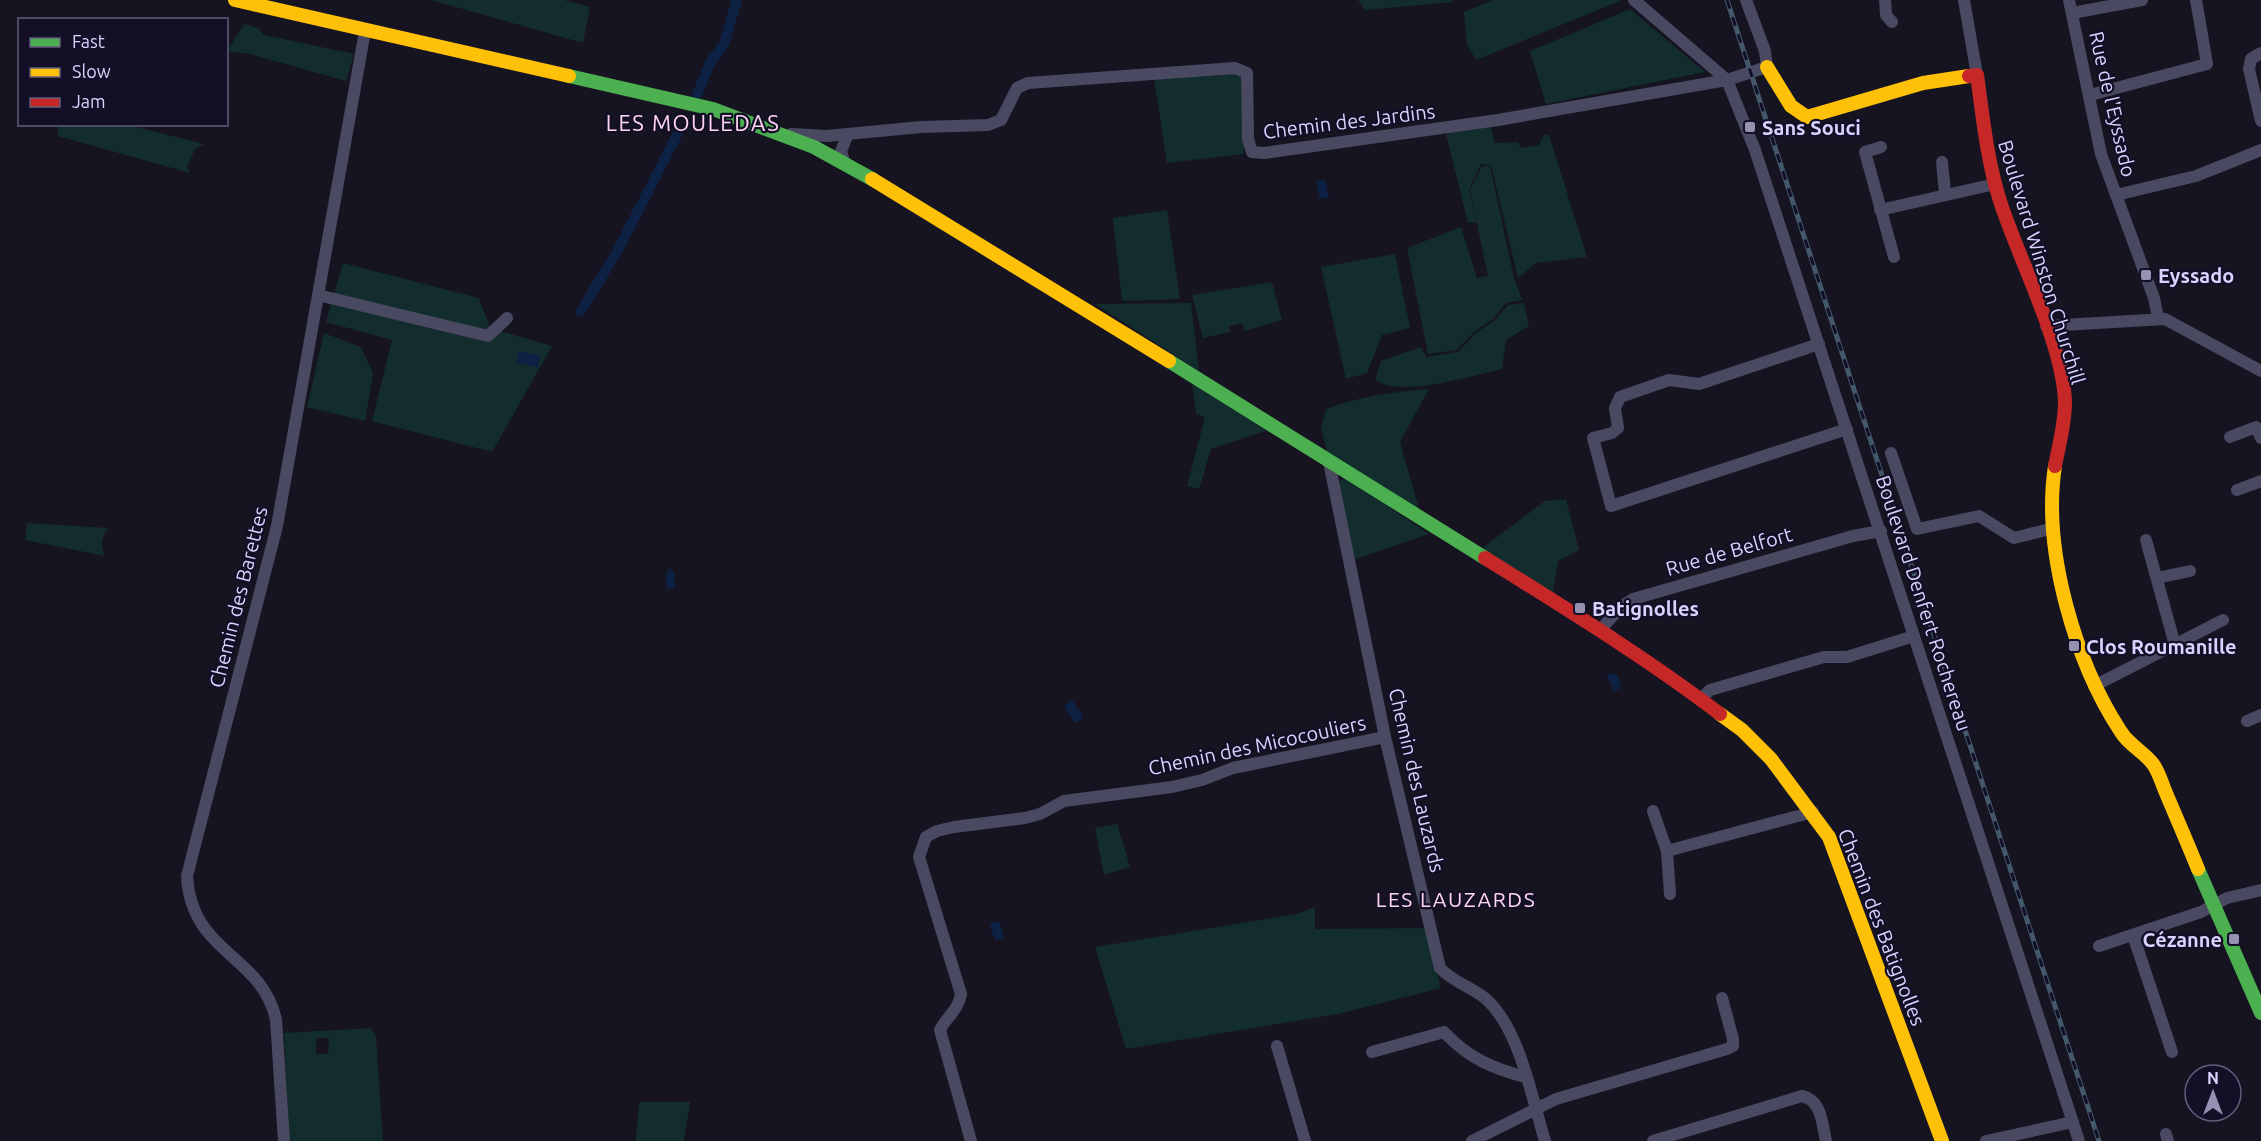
<svg xmlns="http://www.w3.org/2000/svg" width="2261" height="1141" font-family="Ubuntu,sans-serif">
  <style>
    .green { fill: #132c2d; fill-rule: evenodd }
    .water { fill: #0d2144 }
    .lines { fill: none; stroke-linecap: round; stroke-linejoin: round }
    .canal { stroke: #0d2144; stroke-width: 10 }
    .street { stroke: #4a4962; stroke-width: 12 }
    .fast { stroke: #4caf50; stroke-width: 14 }
    .slow { stroke: #ffc107; stroke-width: 14 }
    .jam { stroke: #c62828; stroke-width: 14 }
    .rail-casing { stroke: #43596b; stroke-width: 5 }
    .rail { stroke: #130f26; stroke-width: 3; stroke-dasharray: 9; stroke-linecap: butt }
    .poi-dot { fill: #9591b1; stroke: #130f26; stroke-width: 2 }
    .labels { text-anchor: middle; dominant-baseline: central; stroke-width: 4.5; stroke-linejoin: round; paint-order: stroke }
    .street-label { font-size: 20px; fill: #d9d4ff; stroke: #130f26 }
    .poi-label { font-size: 20px; font-weight: bold; fill: #d9d4ff; stroke: #130f26; text-anchor: start }
    .neighbourhood-label { font-size: 21px; letter-spacing: 1.5px; fill: #ffd6f0; stroke: #130f26 }
    .quarter-label { font-size: 22px; letter-spacing: 1.5px; fill: #ffd6f0; stroke: #130f26 }
  </style>
  <rect width="100%" height="100%" fill="#161421"/>
  <g class="green">
    <path d="M431 0H564L590 7 583 43Z"/>
    <path d="M1358 0H1452L1453 2 1365 10Z"/>
    <path d="M1493 0H1618L1620 1 1476 60 1467 44 1464 12Z"/>
    <path d="M1630 9 1705 72 1546 104 1530 51Z"/>
    <path d="M244 24 258 28 264 35 354 54 346 81 250 54 227 51Z"/>
    <path d="M1237 73 1245 80 1244 154 1167 163 1154 78Z"/>
    <path d="M58 125H128L204 144 195 149 187 167 190 173 58 136Z"/>
    <path d="M1490 125 1495 143 1518 142 1521 148 1539 145 1544 135H1549L1587 257 1536 263 1518 278 1491 165 1481 164 1469 190 1477 222 1468 223 1446 134Z"/>
    <path d="M1482 166H1490L1514 278 1522 300 1506 303 1493 319 1475 331 1457 350 1428 354 1407 248 1461 227 1477 278 1488 276 1470 190Z"/>
    <path d="M1167 210 1180 299 1122 301 1113 218Z"/>
    <path d="M1395 254 1410 328 1382 335 1367 373 1346 379 1321 267Z"/>
    <path d="M343 263 479 298 490 328 552 346 492 452 372 421 392 340 326 322Z"/>
    <path d="M1272 282 1282 320 1244 331 1243 323 1229 326 1230 332 1203 338 1192 295Z"/>
    <path d="M1191 303 1199 371 1095 304Z"/>
    <path d="M1524 303 1529 326 1506 340 1502 369C1470 376 1402 398 1375 380L1381 361 1421 347 1426 357 1458 352 1477 332 1496 319 1508 305Z"/>
    <path d="M324 333 361 347 373 373 365 421 307 407Z"/>
    <path d="M1192 382 1268 430 1211 449 1199 489 1187 486 1205 417 1196 414Z"/>
    <path d="M1429 389 1400 442 1420 512 1327 454 1321 427 1326 409C1361 396 1393 392 1429 389Z"/>
    <path d="M1346 478 1429 534 1353 560 1339 481Z"/>
    <path d="M1566 499 1579 550 1558 561 1553 592 1481 549 1545 501Z"/>
    <path d="M27 523 108 528C101 539 100 544 105 556L25 540Z"/>
    <path d="M1117 824 1130 867 1104 875 1095 828Z"/>
    <path d="M1315 907V929L1426 928 1441 988 1338 1014 1126 1049 1095 947 1297 914Z"/>
    <path d="M371 1028 376 1036 383 1141H289L284 1033ZM316 1038H329L328 1054H316Z"/>
    <path d="M639 1102H690L684 1141H636Z"/>
  </g>
  <g class="water">
    <path d="M1325 180 1329 197 1320 199 1316 182Z"/>
    <path d="M519 351 541 356 538 368 516 362Z"/>
    <path d="M670 569 674 572 675 589H667L666 573Z"/>
    <path d="M1611 674H1617L1621 688 1614 691 1607 675Z"/>
    <path d="M1072 700 1084 718 1075 723 1064 706Z"/>
    <path d="M994 922H999L1004 937 995 940 990 925Z"/>
  </g>
  <g class="lines">
    <g class="canal">
      <path d="M697 95 710 63 724 44 737 0"/>
      <path d="M581 311 618 250 678 133"/>
    </g>
    <g class="street">
      <path d="M1634 0 1727 80 1755 150 2079 1141"/>
      <path d="M1885 0 1886 15 1892 22"/>
      <path d="M1964 0 1977 75"/>
      <path d="M2069 0 2101 154 2154 298 2158 318"/>
      <path d="M2072 13 2142 0"/>
      <path d="M2261 53 2251 59 2249 69 2261 121"/>
      <path d="M2090 95 2207 64 2196 0"/>
      <path d="M791 134 827 136 921 127 988 125 1001 120 1017 88 1028 83 1235 68 1247 73 1248 139 1252 152 1264 153 1498 120 1727 80 1767 67 1765 51 1746 0"/>
      <path d="M1881 147 1865 152 1894 257"/>
      <path d="M844 161 841 151 848 134"/>
      <path d="M1942 162 1945 193"/>
      <path d="M2116 195 2196 176 2261 150"/>
      <path d="M1880 210 1995 184"/>
      <path d="M318 295 488 336 507 318"/>
      <path d="M2046 326 2165 319 2261 371"/>
      <path d="M1819 344 1699 384 1669 380 1620 397 1615 408 1618 428 1612 433 1593 438 1611 506 1847 429"/>
      <path d="M2230 437 2256 427 2261 438"/>
      <path d="M1891 453 1917 529 1979 516 2014 538 2054 528"/>
      <path d="M1329 462 1385 737 1440 968C1454 983 1472 987 1486 999 1520 1029 1532 1099 1545 1141"/>
      <path d="M2237 490 2261 481"/>
      <path d="M2146 540 2175 645"/>
      <path d="M2157 578 2190 571"/>
      <path d="M1600 630 1622 606 1633 599 1853 536 1881 531"/>
      <path d="M2094 686 2223 620"/>
      <path d="M1702 698 1710 690 1824 657H1847L1914 636"/>
      <path d="M2247 721 2261 715"/>
      <path d="M1653 811 1667 851 1813 812"/>
      <path d="M1667 851 1670 894"/>
      <path d="M2133 935 2172 1052"/>
      <path d="M2099 946 2201 912 2227 898 2261 890"/>
      <path d="M1277 1046 1305 1141"/>
      <path d="M1372 1052 1444 1032C1468 1058 1492 1068 1525 1077"/>
      <path d="M2166 1134 2168 1141"/>
      <path d="M284 1141 276 1020C262 954 191 954 187 876L277 526 365 31"/>
      <path d="M971 1141 940 1030C947 1016 958 1011 961 994L919 857 926 837 937 831 954 827 1025 818 1040 814 1064 801 1172 787 1202 780 1233 768 1385 737"/>
      <path d="M1472 1141 1556 1099 1727 1049 1733 1046V1039L1722 998"/>
      <path d="M1653 1141 1802 1096C1822 1100 1822 1124 1826 1141"/>
      <path d="M1986 1141 2073 1122"/>
    </g>
    <g class="fast">
      <path d="M569 76 713 109 814 147 872 179"/>
      <path d="M1169 361 1485 558"/>
      <path d="M2198 869 2261 1013"/>
    </g>
    <g class="slow">
      <path d="M235 0 569 76"/>
      <path d="M1767 67 1791 106 1807 117 1923 83 1969 76"/>
      <path d="M872 179 1169 361"/>
      <path d="M2055 466C2042 549 2075 662 2121 732 2129 745 2144 752 2153 764 2159 772 2162 784 2166 793 2177 819 2188 844 2198 869"/>
      <path d="M1720 714 1742 730 1771 759 1829 837 1942 1141"/>
    </g>
    <g class="jam">
      <path d="M1969 76 1977 75C1983 118 1987 160 2000 201 2019 260 2063 343 2065 402 2065 424 2059 445 2055 466"/>
      <path d="M1485 558C1565 608 1645 657 1720 714"/>
    </g>
    <g class="rail-casing">
      <path id="rail" d="M1727 0 2099 1141"/>
    </g>
    <use href="#rail" class="rail"/>
  </g>
  <g class="poi-dot">
    <rect x="1744" y="121" width="12" height="12" rx="3"/>
    <rect x="2140" y="269" width="12" height="12" rx="3"/>
    <rect x="1574" y="602" width="12" height="12" rx="3"/>
    <rect x="2068" y="640" width="12" height="12" rx="3"/>
    <rect x="2228" y="933" width="12" height="12" rx="3"/>
  </g>
  <g class="labels">
    <g class="street-label">
      <text transform="translate(2113 104) rotate(77)">Rue de l'Eyssado</text>
      <text transform="translate(1349 121) rotate(-7)">Chemin des Jardins</text>
      <text transform="translate(2042 262) rotate(73)">Boulevard Winston Churchill</text>
      <text transform="translate(1729 551) rotate(-16)">Rue de Belfort</text>
      <text transform="translate(238 597) rotate(-76)">Chemin des Barettes</text>
      <text transform="translate(1924 603) rotate(72)">Boulevard Denfert Rochereau</text>
      <text transform="translate(1257 745) rotate(-12)">Chemin des Micocouliers</text>
      <text transform="translate(1417 780) rotate(77)">Chemin des Lauzards</text>
      <text transform="translate(1882 927) rotate(69)">Chemin des Batignolles</text>
    </g>
    <g class="poi-label">
      <text x="1762" y="127">Sans Souci</text>
      <text x="2158" y="275">Eyssado</text>
      <text x="1592" y="608">Batignolles</text>
      <text x="2086" y="646">Clos Roumanille</text>
      <text x="2222" y="939" text-anchor="end">Cézanne</text>
    </g>
    <g class="neighbourhood-label">
      <text x="1456" y="899">LES LAUZARDS</text>
    </g>
    <g class="quarter-label">
      <text x="693" y="122">LES MOULEDAS</text>
    </g>
  </g>
  <rect x="18" y="18" width="210" height="108" fill="#130f26" stroke="#625e7d" stroke-width="1.5"/>
  <rect x="30" y="38" width="30" height="9" fill="#4caf50" stroke="#625e7d" stroke-width="1.5"/>
  <text x="72" y="48" font-size="18" fill="#d9d4ff">Fast</text>
  <rect x="30" y="68" width="30" height="9" fill="#ffc107" stroke="#625e7d" stroke-width="1.5"/>
  <text x="72" y="78" font-size="18" fill="#d9d4ff">Slow</text>
  <rect x="30" y="98" width="30" height="9" fill="#c62828" stroke="#625e7d" stroke-width="1.5"/>
  <text x="72" y="108" font-size="18" fill="#d9d4ff">Jam</text>
  <g transform="translate(2213 1093)"><circle r="28" fill="#130f26" stroke="#625e7d" stroke-width="1.5"/>
  <path d="M0-4.5L10 22L0 15L-10 22Z" fill="#9591b1"/>
  <text y="-9" font-size="16" font-weight="bold" text-anchor="middle" fill="#d9d4ff">N</text>
  </g>
</svg>
